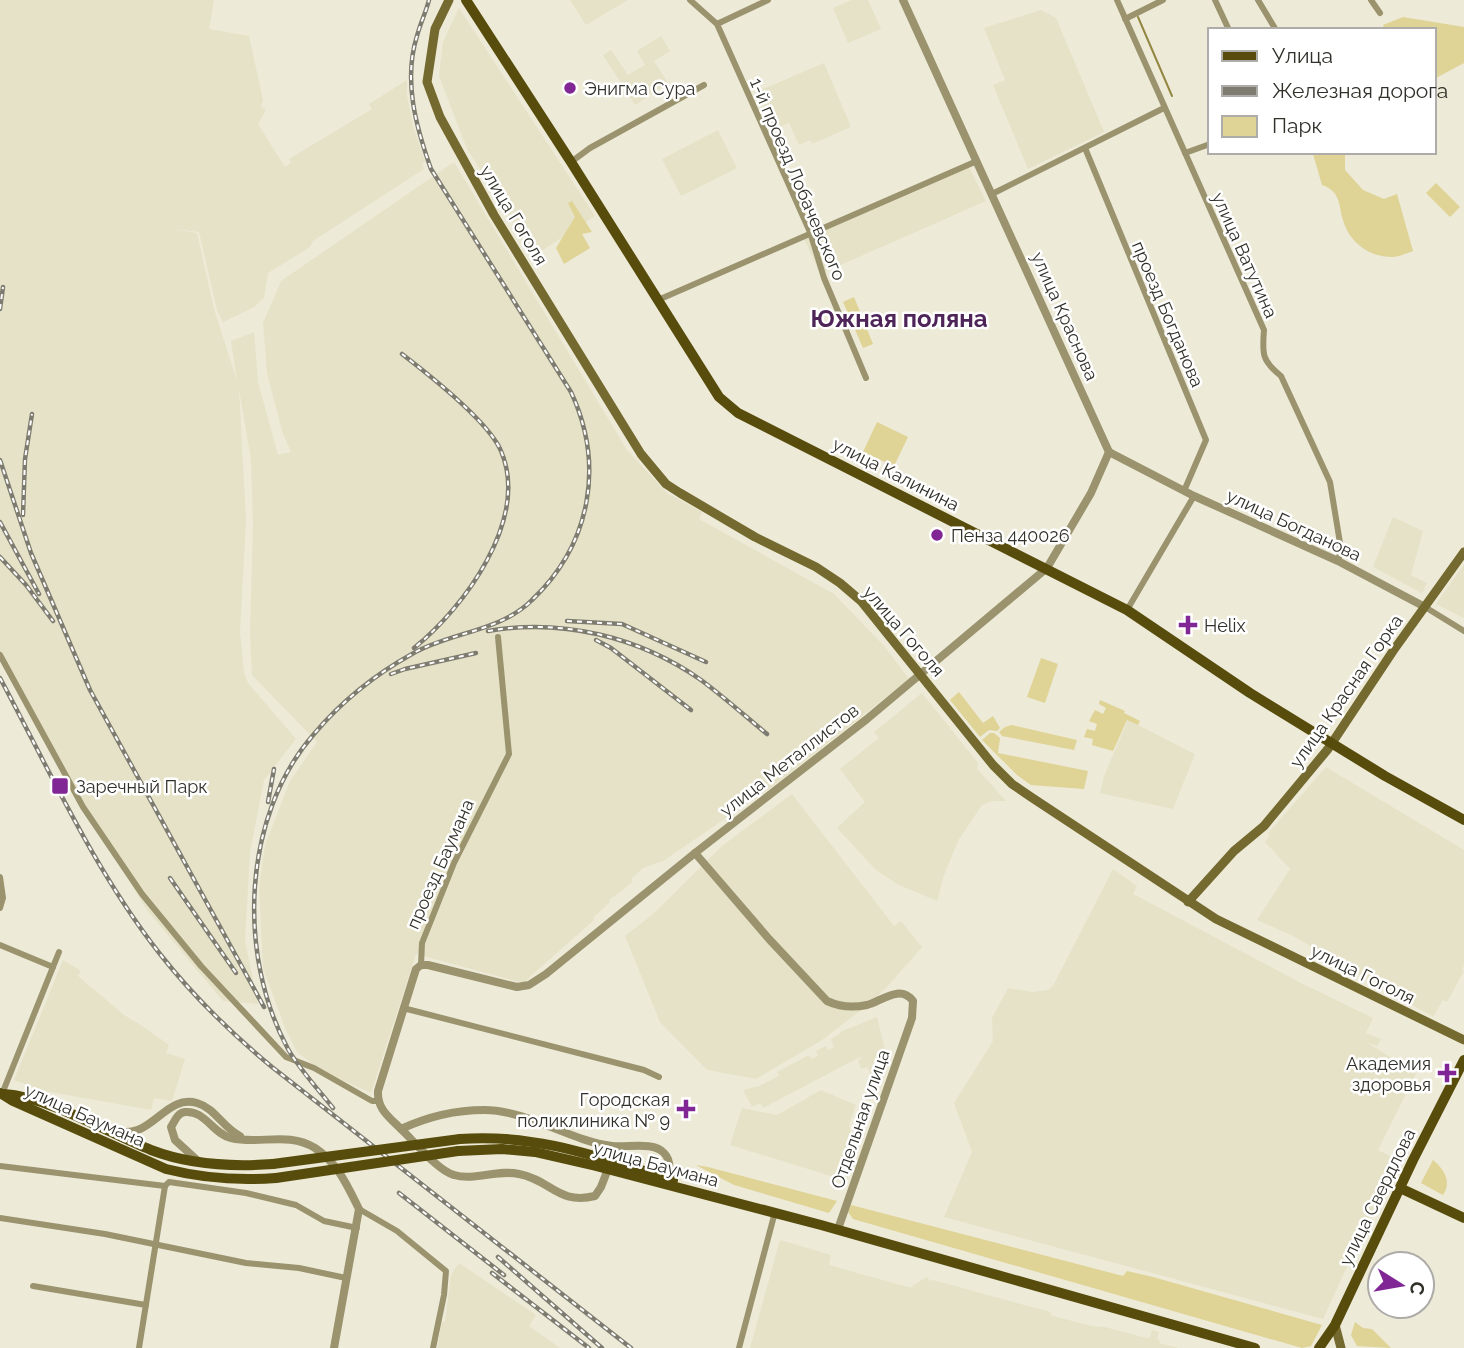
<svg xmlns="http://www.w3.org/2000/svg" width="1464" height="1348" font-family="Raleway,sans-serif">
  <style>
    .built { fill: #e6e2c7 }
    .green { fill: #dfd396 }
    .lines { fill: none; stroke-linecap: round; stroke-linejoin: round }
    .stream { stroke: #938742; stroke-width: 2 }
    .minor { stroke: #9a936e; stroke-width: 6 }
    .tertiary { stroke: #9a936e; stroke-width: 8 }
    .secondary { stroke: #74692f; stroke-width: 9 }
    .primary { stroke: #574c0c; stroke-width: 10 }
    .rail-casing { stroke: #7e7c70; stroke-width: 4.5 }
    .rail { stroke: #fff; stroke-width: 2; stroke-dasharray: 5; stroke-linecap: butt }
    .primary-bridge { stroke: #574c0c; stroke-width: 10 }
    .poi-dot { fill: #802795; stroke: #fff; stroke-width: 2.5 }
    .labels { text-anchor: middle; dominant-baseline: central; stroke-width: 5; stroke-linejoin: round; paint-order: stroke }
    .poi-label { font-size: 18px; fill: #313029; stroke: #fff; text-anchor: start }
    .street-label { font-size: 18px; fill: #313029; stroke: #fff }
    .district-label { font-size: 24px; font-weight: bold; fill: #4e2459; stroke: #fff }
  </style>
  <rect width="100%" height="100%" fill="#edead7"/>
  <g class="built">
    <path d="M0 0H214L209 29 249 36 263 100 261 106 266 110 258 124 285 167 291 163 289 159 372 109 369 104 407 80V95L413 126 425 161 422 164 424 169 313 241 310 247 268 273 264 298 254 307 223 322 217 310 199 232 171 229 197 233 214 309 237 381 231 341 254 332 258 382 278 455 291 452 282 431 267 373 263 323 281 281 454 162 627 450 667 493 702 512 699 519 834 594 885 647 909 679 773 786 663 861 643 868 631 879 633 882 609 900 610 902 593 918 594 920 523 983 416 954 371 1093 323 1072 297 1052 285 1028 263 968 259 887 265 845 290 781 317 742 252 675 250 634 253 525 251 460 239 389 246 520 240 632 244 673 248 683 296 739 264 780 250 852 245 941 258 1004 223 1001 147 910 83 807 0 655Z"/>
    <path d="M570 0H628L586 25Z"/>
    <path d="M851 0H868L881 29 848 43 833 8Z"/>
    <path d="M459 8 595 216 535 255 467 149 439 76 443 42Z"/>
    <path d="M1041 10 1056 18 1104 132 1028 169 993 85 1005 80 984 28Z"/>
    <path d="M661 36 670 51 654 61 668 83 635 105 603 55 611 50 628 75 645 65 637 51Z"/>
    <path d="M824 63 851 127 812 144 810 140 799 145 789 123 772 130 756 92Z"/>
    <path d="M718 130 737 168 681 196 662 159Z"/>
    <path d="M968 165 986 201 820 274 804 238Z"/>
    <path d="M1393 517 1423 531 1411 575 1427 583 1422 593 1373 567Z"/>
    <path d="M1464 564V618L1436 604Z"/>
    <path d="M922 693 978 763 977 769 1006 801H992L982 805 959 839 944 875 937 901 897 884 876 870 837 828 865 802 840 769 879 738 874 732Z"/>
    <path d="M1128 720 1195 754 1173 809 1100 793 1104 776Z"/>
    <path d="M1326 767 1464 850V965L1462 970 1464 971 1447 1002 1443 1000 1433 1017 1293 936 1257 920 1290 869 1265 842 1270 836 1268 833Z"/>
    <path d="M792 794 894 926 901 921 922 947 886 988 870 1003 822 1040 756 1079 707 1070 660 1022 625 936 652 915 722 846Z"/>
    <path d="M1113 869 1137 886 1133 894 1135 895 1303 984 1373 1018 1366 1033 1381 1039 1377 1046 1368 1043 1416 1074 1378 1150 1392 1157 1374 1197 1378 1199 1323 1319 944 1217 972 1152 954 1103 993 1041 992 1018 1008 988 1032 992 1048 990 1054 984Z"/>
    <path d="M63 960 81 971 78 976 124 1015 136 1022 169 1045 166 1053 185 1059 172 1101 154 1098 151 1110 45 1091 14 1080Z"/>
    <path d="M877 1017 885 1050 882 1063 874 1073 871 1074 867 1067 861 1069 858 1061 861 1059 860 1057 763 1108 760 1103 752 1107 743 1090 759 1086 779 1076 777 1072 809 1055 812 1059 818 1056 816 1051 826 1046 828 1050 834 1047 831 1039 840 1034V1032Z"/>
    <path d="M821 1090 856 1105 849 1125 852 1137 861 1140 847 1181 730 1145 742 1108 777 1115Z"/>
    <path d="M780 1240 831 1255 829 1265 897 1284 913 1288 912 1286 927 1277 930 1281 933 1280 1028 1306 1051 1312 1050 1315 1091 1326 1105 1327 1146 1338 1150 1337 1152 1330 1159 1332 1157 1339 1160 1340 1159 1343 1179 1348H750Z"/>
    <path d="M459 1263 536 1315 529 1326 560 1348H437L442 1322H445L451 1275Z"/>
  </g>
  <g class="green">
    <path d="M1403 17 1464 27V63L1434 79V30H1385L1383 25Z"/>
    <path d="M1308 152H1345V170L1363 190 1384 199 1397 194 1413 251C1407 253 1399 257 1392 257 1369 257 1349 242 1343 220 1338 203 1341 192 1322 185L1313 154Z"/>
    <path d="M1436 183 1460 207 1450 217 1426 193Z"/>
    <path d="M572 201 592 232 582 234 590 248 564 264 556 248 575 217 568 203Z"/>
    <path d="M854 297 873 344 863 348 843 302Z"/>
    <path d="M877 422 908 437 894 466 863 452Z"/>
    <path d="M1041 658 1058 664 1045 703 1027 697Z"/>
    <path d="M959 692 983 723 993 716 1000 728 997 731 989 730 980 737 950 700Z"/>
    <path d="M1100 700 1125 711 1124 713 1140 721 1138 725 1127 720 1113 751 1092 745 1093 739 1084 737 1087 729 1095 731 1097 724 1089 721 1095 710 1103 714 1106 708 1099 704Z"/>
    <path d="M1012 725 1077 740 1074 750 1002 736 999 732 1005 727Z"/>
    <path d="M990 733H994L1000 738 998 753 1088 771 1084 789 1031 785 1017 775 982 740Z"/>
    <path d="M1433 1160C1444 1169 1452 1182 1443 1195L1421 1183Z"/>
    <path d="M696 1165 708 1167 837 1201 829 1213 734 1185Z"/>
    <path d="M851 1205 1123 1276 1127 1271 1153 1277 1322 1325 1311 1346 1302 1348 853 1219 848 1212Z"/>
    <path d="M1355 1322 1363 1328 1372 1329 1391 1348 1357 1346 1351 1335Z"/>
  </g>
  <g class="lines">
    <path class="stream" d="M1138 17 1172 96"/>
    <g class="minor">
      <path d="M690 0 717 24 810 232 824 278 866 378"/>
      <path d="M1117 0 1264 330C1262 354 1262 361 1281 376L1330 482 1341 549 1338 561"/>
      <path d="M1215 0 1229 30"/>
      <path d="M1258 0 1276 30"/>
      <path d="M1371 0 1380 13"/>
      <path d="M1125 19 1163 0"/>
      <path d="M717 24 768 0"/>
      <path d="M1085 148 1206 440 1184 491"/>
      <path d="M1185 153 1210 144"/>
      <path d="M571 162 590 148 704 85"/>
      <path d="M992 194 1164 108"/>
      <path d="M658 300 977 161"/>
      <path d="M1425 607 1464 631"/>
      <path d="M1127 610 1194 496"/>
      <path d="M0 655 83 807 142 894 201 966 286 1057 314 1068 372 1101H377"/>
      <path d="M0 877 3 898 0 908"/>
      <path d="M0 945 53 967"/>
      <path d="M421 965 422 943 454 863 509 754 498 637"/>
      <path d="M403 1008 644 1070 659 1077"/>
      <path d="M2 1094 59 952"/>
      <path d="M0 1166 165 1186 169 1182 246 1193 296 1205 324 1221 357 1228"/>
      <path d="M359 1209 397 1231 446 1271 444 1295 433 1348"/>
      <path d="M0 1218 105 1234 246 1263 299 1268 346 1278"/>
      <path d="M33 1286 146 1305"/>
      <path d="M139 1348 165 1186"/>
      <path d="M739 1348 775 1212"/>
    </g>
    <g class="tertiary">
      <path d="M903 0 1109 452"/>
      <path d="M1109 452 1194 496 1338 561 1425 607"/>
      <path d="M695 853 769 939 827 1001C840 1007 853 1008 867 1005 882 1001 900 984 913 1001L912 1018 838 1229"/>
      <path d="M401 1129C414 1141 438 1171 454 1175 475 1181 498 1169 519 1174 551 1180 558 1205 595 1196L601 1187 608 1169"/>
      <path d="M113 1132C122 1132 133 1133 140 1129 160 1120 173 1096 197 1103 215 1108 223 1128 240 1136"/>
      <path d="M199 1162 175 1140 171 1127C175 1121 177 1113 185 1112 205 1110 213 1134 231 1138 260 1145 288 1131 315 1148 337 1162 348 1187 359 1209L334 1348"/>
      <path d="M668 1178C670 1170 671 1160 664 1153 654 1141 626 1148 612 1146 570 1141 528 1110 484 1110 455 1110 427 1117 401 1129 389 1117 377 1109 378 1091L416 969 421 965H428L517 987 529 985 546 974 695 853 867 719 1047 568 1091 493 1109 452"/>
    </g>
    <g class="secondary">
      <path d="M449 0 435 29 427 82 440 117 494 215 641 454 666 484 680 493 755 537 816 567 840 583 861 601 993 765 1012 784 1031 797 1216 919 1464 1040"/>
      <path d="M1188 902 1234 851 1264 826 1328 749 1393 651 1464 552"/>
      <path d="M1335 1325 1341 1348"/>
    </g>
    <g class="primary">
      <path d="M466 0 571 162 719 397 738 413 1127 610 1250 693 1385 776 1464 820"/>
      <path d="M0 1093 13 1101 166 1169C202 1178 238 1181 276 1178"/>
      <path d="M4 1094C49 1097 108 1133 151 1150 190 1165 232 1167 273 1164"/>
      <path d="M460 1139C536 1133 601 1158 673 1180"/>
      <path d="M458 1151 502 1149 535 1152 596 1166 821 1225 1255 1348"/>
      <path d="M1400 1188 1464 1218"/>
      <path d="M1319 1348 1335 1325 1413 1160 1464 1060"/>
    </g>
    <g class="rail-casing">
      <g id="rail">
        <path d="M0 309 3 287"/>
        <path d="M402 354C428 374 489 422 501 451 530 519 464 608 414 648"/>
        <path d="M0 460 31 553 90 690 264 1007"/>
        <path d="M23 515 25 459 32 414"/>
        <path d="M0 522 39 594"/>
        <path d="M0 557 26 585 53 621"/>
        <path d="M567 621 622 624 706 662"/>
        <path d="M488 631C562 618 640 637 701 680 724 697 745 716 767 734"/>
        <path d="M596 640 611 648 691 710"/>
        <path d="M391 674 405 669 476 653"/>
        <path d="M0 678C50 771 94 870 160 954 193 996 231 1033 272 1067L631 1348"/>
        <path d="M268 802 274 769"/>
        <path d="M170 878 236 973"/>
        <path d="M333 1108C318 1089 300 1070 288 1049 237 955 242 816 314 734 341 702 376 674 412 654 450 632 500 632 532 600 591 544 605 465 571 392L431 169C416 127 403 80 417 36 420 24 426 12 429 0"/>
        <path d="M399 1193 504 1275"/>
        <path d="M498 1257 602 1348"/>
        <path d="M492 1273 589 1348"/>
      </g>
    </g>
    <use href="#rail" class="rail"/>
    <g class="primary-bridge">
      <path d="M273 1164 460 1139"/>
      <path d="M276 1178 458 1151"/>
    </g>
  </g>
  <g class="poi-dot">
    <circle cx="570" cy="88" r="7"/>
    <circle cx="937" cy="535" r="7"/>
    <path d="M1184.5 614.5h7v7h7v7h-7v7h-7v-7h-7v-7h7z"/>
    <rect x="51" y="777" width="18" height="18" rx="3.5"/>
    <path d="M1443.5 1062.5h7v7h7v7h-7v7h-7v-7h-7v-7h7z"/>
    <path d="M682.5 1098.5h7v7h7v7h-7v7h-7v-7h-7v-7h7z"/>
  </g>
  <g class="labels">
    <g class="poi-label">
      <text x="584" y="88">Энигма Сура</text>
      <text x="951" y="535">Пенза 440026</text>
      <text x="1204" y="625">Helix</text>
      <text x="76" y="786">Заречный Парк</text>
      <text x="1431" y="1063" text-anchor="end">Академия<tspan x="1431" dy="21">здоровья</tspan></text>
      <text x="670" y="1099" text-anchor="end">Городская<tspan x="670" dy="21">поликлиника № 9</tspan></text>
    </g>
    <g class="street-label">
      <text transform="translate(798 179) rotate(67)">1-й проезд Лобачевского</text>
      <text transform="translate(514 215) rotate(59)">улица Гоголя</text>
      <text transform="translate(1245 255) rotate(66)">улица Ватутина</text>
      <text transform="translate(1168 314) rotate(67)">проезд Богданова</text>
      <text transform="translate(1065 316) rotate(66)">улица Краснова</text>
      <text transform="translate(896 474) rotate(27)">улица Калинина</text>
      <text transform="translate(1294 525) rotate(25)">улица Богданова</text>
      <text transform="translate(904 631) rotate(49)">улица Гоголя</text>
      <text transform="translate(1346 691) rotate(-55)">улица Красная Горка</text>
      <text transform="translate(789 760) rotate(-38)">улица Металлистов</text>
      <text transform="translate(440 864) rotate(-66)">проезд Баумана</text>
      <text transform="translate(1363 974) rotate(26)">улица Гоголя</text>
      <text transform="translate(85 1115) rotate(24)">улица Баумана</text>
      <text transform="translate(860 1119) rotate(-71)">Отдельная улица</text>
      <text transform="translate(656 1164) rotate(15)">улица Баумана</text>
      <text transform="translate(1377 1197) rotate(-64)">улица Свердлова</text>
    </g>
    <g class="district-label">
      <text x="899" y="318">Южная поляна</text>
    </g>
  </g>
  <rect x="1208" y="28" width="228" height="126" fill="#ffffff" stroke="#adaca9" stroke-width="2"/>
  <rect x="1222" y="51" width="35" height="10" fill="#574c0c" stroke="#adaca9" stroke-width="2"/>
  <text x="1272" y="63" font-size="21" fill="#313029">Улица</text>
  <rect x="1222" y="86" width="35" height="10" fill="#7e7c70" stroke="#adaca9" stroke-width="2"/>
  <text x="1272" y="98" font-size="21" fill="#313029">Железная дорога</text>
  <rect x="1222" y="116" width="35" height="21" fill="#dfd396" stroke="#adaca9" stroke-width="2"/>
  <text x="1272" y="133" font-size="21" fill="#313029">Парк</text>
  <g transform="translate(1401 1285) rotate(101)"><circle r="33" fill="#ffffff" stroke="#adaca9" stroke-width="2"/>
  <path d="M0-5L12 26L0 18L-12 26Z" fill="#802795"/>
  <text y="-10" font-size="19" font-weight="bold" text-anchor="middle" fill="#313029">С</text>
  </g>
</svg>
